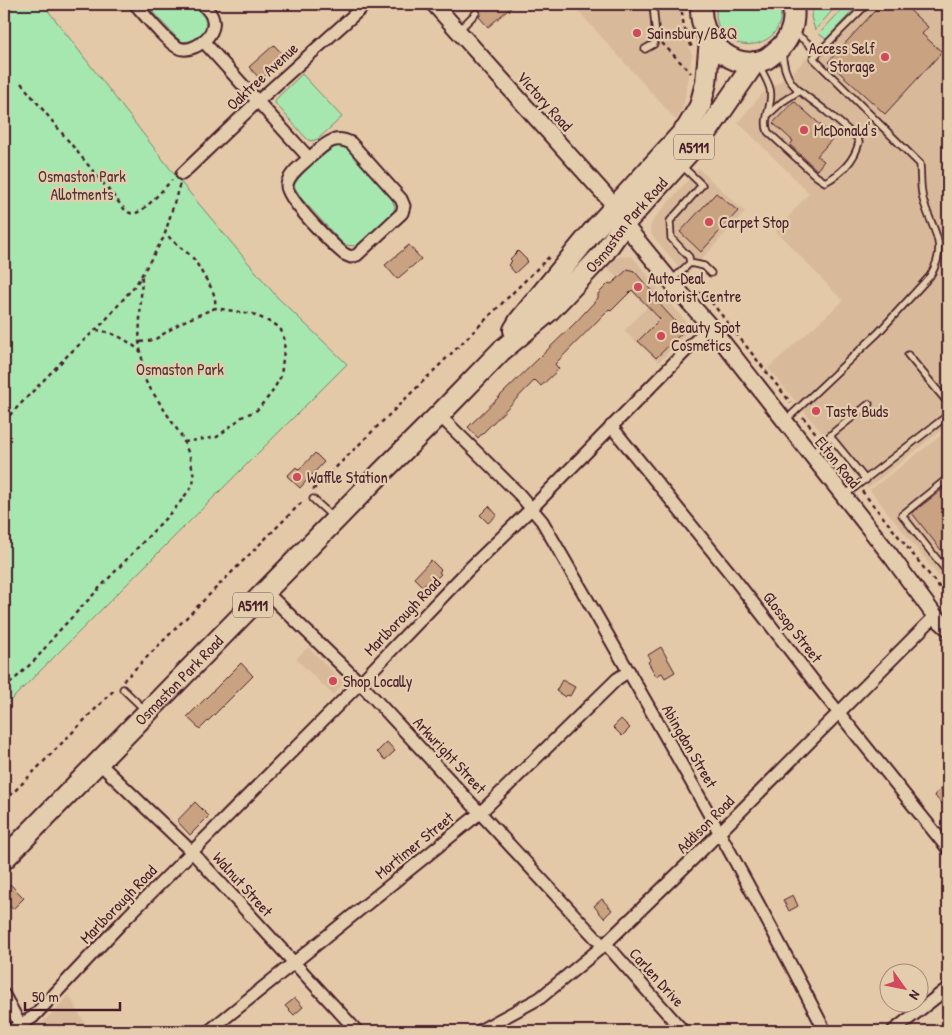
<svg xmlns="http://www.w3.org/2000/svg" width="952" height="1035" font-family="'Patrick Hand',sans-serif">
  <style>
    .built { fill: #d8ba9b }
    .green { fill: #a6e7b0; stroke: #78836e }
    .building { fill: #c9a282; stroke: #4a1f2b }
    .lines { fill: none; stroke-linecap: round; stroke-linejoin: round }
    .lane-casing { stroke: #4a1f2b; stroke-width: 9 }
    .street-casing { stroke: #4a1f2b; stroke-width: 15 }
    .secondary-casing { stroke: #4a1f2b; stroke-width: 19 }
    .highway-casing { stroke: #4a1f2b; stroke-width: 24 }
    .path { stroke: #4a1f2b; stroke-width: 2.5; stroke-dasharray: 4 4; stroke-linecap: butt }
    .lane { stroke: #e4cdad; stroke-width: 5.5 }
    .street { stroke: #e4cdad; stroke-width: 11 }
    .secondary { stroke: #e4cdad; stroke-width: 15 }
    .highway { stroke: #e4cdad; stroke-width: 20 }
    .poi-dot { fill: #d1495b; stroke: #e4cdad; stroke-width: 2 }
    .labels { text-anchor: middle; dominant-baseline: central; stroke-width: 4.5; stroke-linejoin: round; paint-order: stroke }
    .shield { fill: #e4cdad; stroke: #785352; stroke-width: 1 }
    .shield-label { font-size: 15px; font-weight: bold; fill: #4a1f2b }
    .poi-label { font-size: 16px; fill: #4a1f2b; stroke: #e4cdad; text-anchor: start }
    .street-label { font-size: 16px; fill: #4a1f2b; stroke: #e4cdad }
    .park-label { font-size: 16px; fill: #533338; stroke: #e4cdad }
  </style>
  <rect width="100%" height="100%" fill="#e3c9a8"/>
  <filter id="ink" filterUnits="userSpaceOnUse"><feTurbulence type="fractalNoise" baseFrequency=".02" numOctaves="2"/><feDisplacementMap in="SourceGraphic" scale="10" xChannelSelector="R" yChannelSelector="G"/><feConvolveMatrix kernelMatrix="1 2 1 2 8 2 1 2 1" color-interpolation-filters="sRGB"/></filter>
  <g filter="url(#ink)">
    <g class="built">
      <path d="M572 4H680L682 27 692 55 683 108 676 120Z"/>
      <path d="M860 4H940L948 23V425L868 488 768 368 843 301 776 231 809 193 738 122 761 95 793 72Z"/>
      <path d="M698 168 745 212 686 276 651 234 650 227 654 219Z"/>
      <path d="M632 256 691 328 659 362 624 331 647 307 606 266 617 257Z"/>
      <path d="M948 430V588L870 490Z"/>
      <path d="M308 647 344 683 333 695 296 659Z"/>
      <path d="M69 995 85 1024 71 1031H35Z"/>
    </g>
    <g class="green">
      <path d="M17 4H43L178 179 277 297 347 364 4 707V14Z"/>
      <path d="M145 4H193C197 8 204 13 205 20 209 35 193 44 180 41Z"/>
      <path d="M717 4H780C790 58 706 58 717 4Z"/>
      <path d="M814 4H838L815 30 811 17Z"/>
      <path d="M847 4H859L826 39 819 34Z"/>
      <path d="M302 74 342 117 318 139 311 141 307 139 275 103 276 99Z"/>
      <path d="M337 146 345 147 353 154 392 199 395 207 392 216 356 246 344 245 301 198 294 186C298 175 326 151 337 146Z"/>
    </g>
    <g class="building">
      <path d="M468 4H491L495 9 500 4H515L488 27 479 17 481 14 480 10 477 8 473 9Z"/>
      <path d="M881 4H903L928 27 922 34 942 52 885 114 828 62Z"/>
      <path d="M274 45 286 58 261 80 249 67Z"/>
      <path d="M794 101 834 137 817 156 824 161 817 170 790 145 793 141 773 123Z"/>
      <path d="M716 193 738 211 701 252 680 232Z"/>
      <path d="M409 245 421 259 397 279 385 265Z"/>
      <path d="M518 251 528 261 515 273 508 265 512 261 510 259Z"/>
      <path d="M628 269 634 271 657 297 655 299 684 331 656 358 638 341 660 319 632 290 611 311 609 309 555 364 559 369 541 386 535 380 478 438 468 427 575 323 598 298V294L609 283 611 284 615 281Z"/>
      <path d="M315 453 324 462 300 488 287 476 296 467 299 470Z"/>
      <path d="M948 485V559L912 513Z"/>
      <path d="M489 506 497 515 488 523 480 515Z"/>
      <path d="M431 560 441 570 439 572 441 574 428 587 425 584 423 587 414 578Z"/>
      <path d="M661 647 675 672 665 678 662 673 656 676 648 662 651 660 648 655Z"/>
      <path d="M241 663 253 676 200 729 187 717Z"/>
      <path d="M562 680 575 687 570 696 567 695 565 697 556 691Z"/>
      <path d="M621 719 630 728 622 736 613 727Z"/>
      <path d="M387 742 395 751 385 760 377 752Z"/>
      <path d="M943 788 948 794V799L942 804 934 795Z"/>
      <path d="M195 802 209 816 190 835 177 821Z"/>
      <path d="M10 884 24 898 13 909 9 906 4 911V891Z"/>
      <path d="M793 895 798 906 789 911 783 900Z"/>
      <path d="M602 899 612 910 604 918 594 906Z"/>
      <path d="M295 998 303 1007 294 1015 285 1006Z"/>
    </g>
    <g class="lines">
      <g class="lane-casing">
        <g id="lane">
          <path d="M458 31 476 13"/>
          <path d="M645 49 654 44 656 37 653 4"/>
          <path d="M817 54 867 4"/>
          <path d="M758 64C762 71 768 81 770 89 774 104 762 118 768 132L816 176 825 182C841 174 855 160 859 142L857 138C847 129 837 120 827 112 802 91 785 89 782 52"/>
          <path d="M769 114 782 102 799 91"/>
          <path d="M690 263 704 266 711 273"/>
          <path d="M672 280 690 263 689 257 671 238 670 221 702 185 681 165"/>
          <path d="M908 355 948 403"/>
          <path d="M786 420 878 333 930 276C950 243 931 230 923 199 920 188 921 175 920 164L813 58 817 54C811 45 803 38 793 33"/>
          <path d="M830 436 866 480"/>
          <path d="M811 455 834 432 869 404"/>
          <path d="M948 478 902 515 948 573"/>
          <path d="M845 495 948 415"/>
          <path d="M313 499 334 518"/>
          <path d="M123 689 145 710"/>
        </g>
      </g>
      <g class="street-casing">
        <g id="street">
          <path d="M135 4C144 14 168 44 179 48 193 54 217 35 213 20 212 13 206 8 202 4"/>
          <path d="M203 41 309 158C323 147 332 133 351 143L401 199 404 206 402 213 357 255 351 257 344 254C332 244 285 198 287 185 288 174 302 165 309 158"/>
          <path d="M182 174 258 101 366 4"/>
          <path d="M439 415 519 494 542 521C639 689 737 858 825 1031"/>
          <path d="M611 426 730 573 819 688 948 849"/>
          <path d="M266 592 360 683 603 946"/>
          <path d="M99 763 192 852 357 1031"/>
          <path d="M606 944 683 1031"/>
          <path d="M4 995 23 1030"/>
          <path d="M10 1031 33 1017 127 917 360 683 470 568 532 508 710 326"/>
          <path d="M209 1031 481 812 617 679 629 671"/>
          <path d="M479 1031 540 998 603 946 697 855 935 616"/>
          <path d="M893 1031 948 988"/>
        </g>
      </g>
      <g class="secondary-casing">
        <path id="secondary" d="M434 4 615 206 624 224 678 290 710 326 891 556 935 616 948 628"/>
      </g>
      <g class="highway-casing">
        <g id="highway">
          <path d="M702 4C695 36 733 75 766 59 771 56 776 51 781 47 793 34 795 20 793 4"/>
          <path d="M514 330 520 320 593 231 687 128 700 106 706 83 710 40"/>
          <path id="s1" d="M4 859 382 472 439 415 501 351 548 312 603 254 624 224 707 132 755 62"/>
        </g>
      </g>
      <g class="path">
        <path d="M682 4C681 20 686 35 693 50"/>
        <path d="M662 43 691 73"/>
        <path d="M21 83 125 210C128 212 131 215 136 213 147 209 164 188 172 180"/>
        <path d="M699 293 705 294 791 403"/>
        <path d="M96 330C113 332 128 340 141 352"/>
        <path d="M140 342 154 340 182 322 215 308C217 291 207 283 200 269 197 264 195 260 191 256 182 248 173 243 165 232"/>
        <path d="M803 417 818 436"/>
        <path d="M4 421 69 354 103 323 137 283 164 237 180 183"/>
        <path d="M184 442 217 437 242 417 257 410 271 394 281 376 285 341 281 330 276 325 253 314 215 308"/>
        <path d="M313 490 549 257"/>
        <path d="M862 491 948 598"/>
        <path d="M123 681 304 500"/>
        <path d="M4 689 36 659 57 633 178 505 193 485 194 477 190 457 182 437 146 382 139 341 142 275"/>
        <path d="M4 802 115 689"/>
      </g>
      <use href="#lane" class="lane"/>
      <use href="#street" class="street"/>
      <use href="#secondary" class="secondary"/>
      <use href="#highway" class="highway"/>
    </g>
  </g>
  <g class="poi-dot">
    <circle cx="637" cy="33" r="5"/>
    <circle cx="885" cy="57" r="5"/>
    <circle cx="804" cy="130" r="5"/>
    <circle cx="709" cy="222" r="5"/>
    <circle cx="638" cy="287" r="5"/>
    <circle cx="661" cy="336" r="5"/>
    <circle cx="816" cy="411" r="5"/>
    <circle cx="297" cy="477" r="5"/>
    <circle cx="333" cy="681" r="5"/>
  </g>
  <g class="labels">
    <g class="shield">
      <rect x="674" y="134.5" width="40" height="25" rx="4"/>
      <rect x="233" y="592.5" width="40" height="25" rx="4"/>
    </g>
    <g class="shield-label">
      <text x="694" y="147">A5111</text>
      <text x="253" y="605">A5111</text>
    </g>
    <g class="poi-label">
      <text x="647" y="33">Sainsbury/B&amp;Q</text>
      <text x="875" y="48" text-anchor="end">Access Self<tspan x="875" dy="18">Storage</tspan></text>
      <text x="814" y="130">McDonald's</text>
      <text x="719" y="222">Carpet Stop</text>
      <text x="648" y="278">Auto-Deal<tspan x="648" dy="18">Motorist Centre</tspan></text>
      <text x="671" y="327">Beauty Spot<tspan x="671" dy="18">Cosmetics</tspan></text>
      <text x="826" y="411">Taste Buds</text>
      <text x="307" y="477">Waffle Station</text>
      <text x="343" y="681">Shop Locally</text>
    </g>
    <g class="street-label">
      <text transform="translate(262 76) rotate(-43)">Oaktree Avenue</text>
      <text transform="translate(545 101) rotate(48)">Victory Road</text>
      <text stroke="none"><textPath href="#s1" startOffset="889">Osmaston Park Road</textPath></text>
      <text transform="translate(838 462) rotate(51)">Elton Road</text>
      <text transform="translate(402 616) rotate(-46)">Marlborough Road</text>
      <text transform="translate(793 627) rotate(52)">Glossop Street</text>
      <text stroke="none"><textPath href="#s1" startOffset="250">Osmaston Park Road</textPath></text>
      <text transform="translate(690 746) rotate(60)">Abingdon Street</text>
      <text transform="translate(450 755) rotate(47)">Arkwright Street</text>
      <text transform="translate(705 824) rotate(-45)">Addison Road</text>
      <text transform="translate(414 845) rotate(-39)">Mortimer Street</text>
      <text transform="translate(243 884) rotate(48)">Walnut Street</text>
      <text transform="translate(118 904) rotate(-46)">Marlborough Road</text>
      <text transform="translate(657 977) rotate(48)">Carlen Drive</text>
    </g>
    <g class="park-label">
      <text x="82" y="176">Osmaston Park<tspan x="82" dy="18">Allotments</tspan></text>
      <text x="180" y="369">Osmaston Park</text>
    </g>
  </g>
  <rect width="952" height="1035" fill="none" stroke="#e4cdad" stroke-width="20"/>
  <rect x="10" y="10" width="932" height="1015" fill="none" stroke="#4a1f2b" stroke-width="2" filter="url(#ink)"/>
  <g transform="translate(904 988) rotate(123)"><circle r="24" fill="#e4cdad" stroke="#a68779"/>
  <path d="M0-4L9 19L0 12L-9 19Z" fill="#d1495b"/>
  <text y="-8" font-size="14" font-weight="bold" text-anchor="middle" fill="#4a1f2b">N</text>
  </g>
  <path d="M25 1002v8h95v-8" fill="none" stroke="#4a1f2b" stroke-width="2.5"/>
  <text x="32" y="1002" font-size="15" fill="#4a1f2b" stroke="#e4cdad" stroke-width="4" paint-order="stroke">50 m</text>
</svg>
